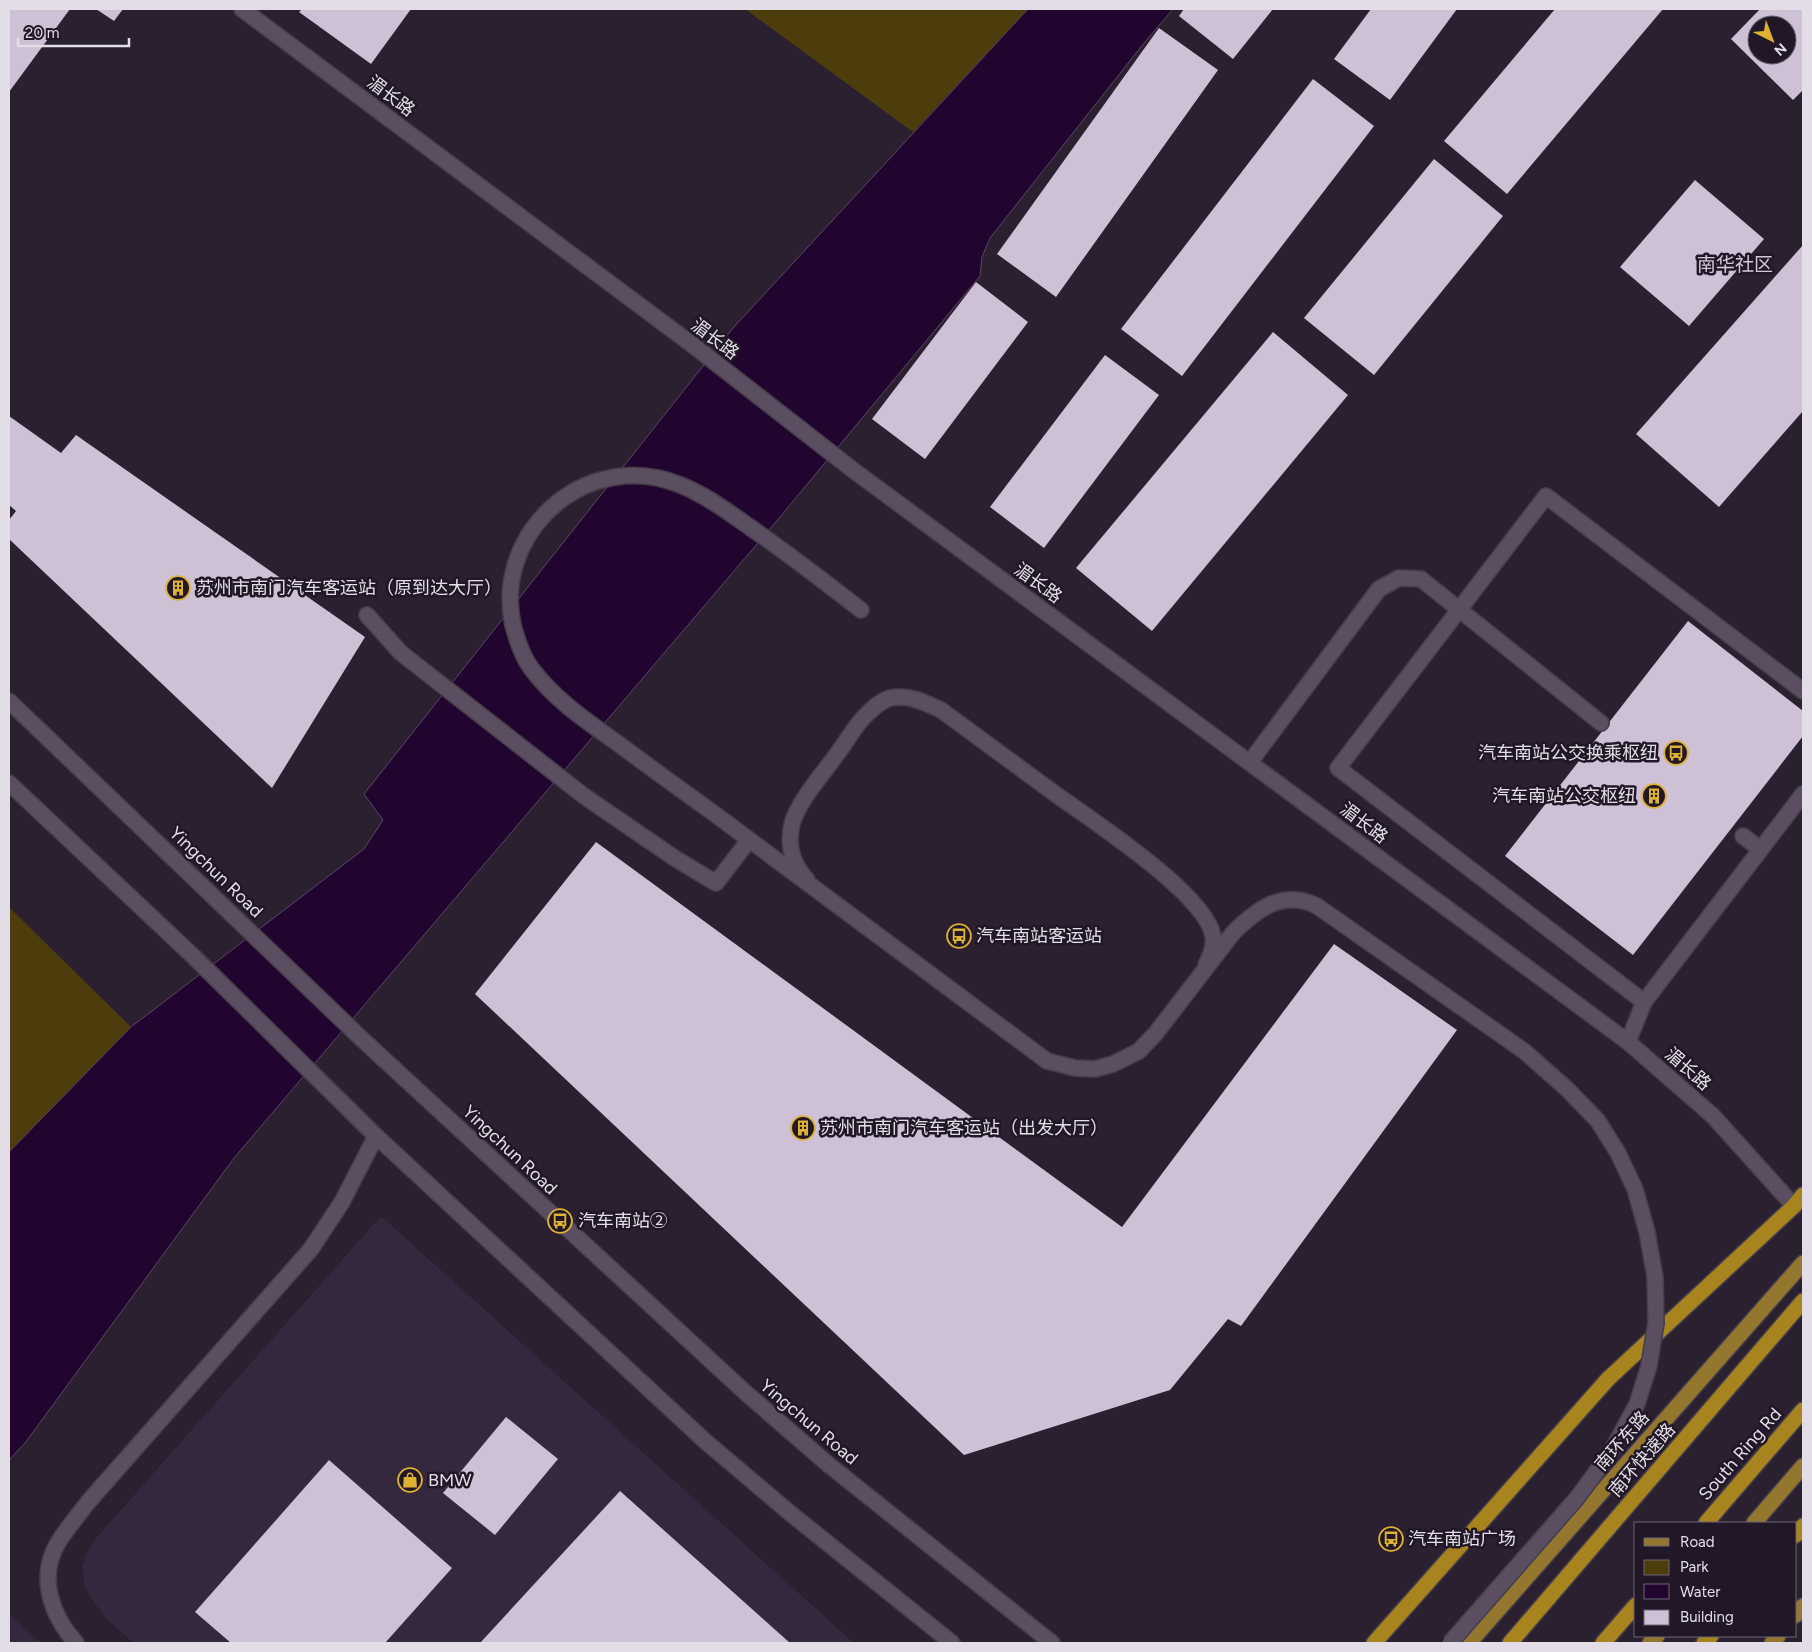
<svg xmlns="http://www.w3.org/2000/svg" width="1812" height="1652" font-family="Figtree,'Noto Sans SC',sans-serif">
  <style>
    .built { fill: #35273d }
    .green { fill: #4d3c0c }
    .water { fill: #22052f; stroke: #5c4666 }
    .building { fill: #cec1d6; fill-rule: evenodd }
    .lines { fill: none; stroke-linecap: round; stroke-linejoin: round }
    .service-casing { stroke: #453d4a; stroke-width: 18 }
    .minor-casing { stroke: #453d4a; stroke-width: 18 }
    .tertiary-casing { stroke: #453d4a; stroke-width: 18 }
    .secondary-casing { stroke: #453d4a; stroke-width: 18 }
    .primary-casing { stroke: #453d4a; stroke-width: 18 }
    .trunk-casing { stroke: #453d4a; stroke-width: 18 }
    .service { stroke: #5a4e60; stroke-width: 15 }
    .minor { stroke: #5a4e60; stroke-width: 15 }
    .tertiary { stroke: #5a4e60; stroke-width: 15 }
    .secondary { stroke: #5a4e60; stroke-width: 15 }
    .primary { stroke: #94772f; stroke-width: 15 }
    .trunk { stroke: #a7841e; stroke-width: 15 }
    .minor-bridge-casing { stroke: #453d4a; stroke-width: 18; stroke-linecap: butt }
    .minor-bridge { stroke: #5a4e60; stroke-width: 15 }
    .labels { text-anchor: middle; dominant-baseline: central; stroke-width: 5; stroke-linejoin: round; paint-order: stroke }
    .street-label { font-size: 18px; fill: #e3dde7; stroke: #211726 }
    .poi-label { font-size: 18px; fill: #e3dde7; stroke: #211726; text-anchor: start }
    .neighbourhood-label { font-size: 19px; fill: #d3c6db; stroke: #211726 }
  </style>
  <rect width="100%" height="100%" fill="#2a2030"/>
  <g class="built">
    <path d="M381 1216 854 1643H133L110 1622 96 1605 85 1587 82 1567 87 1552 97 1537Z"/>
    <path d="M9 1614 41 1643H9Z"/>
  </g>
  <g class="green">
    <path d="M745 9H1028L913 132Z"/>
    <path d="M9 907 131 1027 9 1152Z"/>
  </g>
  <path class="water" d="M1028 9H1173L1144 43 990 238 982 257 980 276 780 517 234 1158 25 1443 9 1460V1152L131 1027 364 849 383 820 364 794 734 327Z"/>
  <g class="building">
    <path d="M9 9H70L9 92Z"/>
    <path d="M96 9H123L114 21Z"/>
    <path d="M302 9H411L371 64 299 12Z"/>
    <path d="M1184 9H1273L1233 59 1179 16Z"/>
    <path d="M1371 9H1457L1390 100 1334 59Z"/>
    <path d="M1555 9H1663L1507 194 1444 141Z"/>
    <path d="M1760 9H1803V90L1793 100 1731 39ZM1757 25H1787V55H1757Z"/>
    <path d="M1159 28 1218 70 1056 297 997 254Z"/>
    <path d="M1313 79 1374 126 1182 376 1121 329Z"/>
    <path d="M1434 159 1503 216 1374 375 1304 318Z"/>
    <path d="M1695 180 1764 239 1689 326 1620 267Z"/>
    <path d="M1803 245V411L1719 507 1636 434Z"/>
    <path d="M976 282 1028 322 925 459 872 419Z"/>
    <path d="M1273 332 1348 395 1152 631 1076 568Z"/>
    <path d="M1105 355 1159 395 1044 548 990 507Z"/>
    <path d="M9 416 61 453 76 435 365 637 272 788 9 539V520L16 511 9 505Z"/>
    <path d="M1688 621 1803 711V736L1633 955 1505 856Z"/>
    <path d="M596 842 1122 1227 1334 944 1457 1030 1241 1326 1228 1319 1170 1390 964 1455 475 994Z"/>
    <path d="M506 1417 558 1459 495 1535 443 1493Z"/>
    <path d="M329 1460 452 1568 385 1643H231L195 1612Z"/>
    <path d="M620 1491 790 1643H480Z"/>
  </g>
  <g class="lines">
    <g class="service-casing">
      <g id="service">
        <path d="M367 615 401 653 584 796 676 859 716 883 749 840"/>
        <path d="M1250 762 1379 589 1399 578 1421 579 1601 723"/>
        <path d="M1743 836 1760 849"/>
        <path d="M807 880C792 863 787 846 792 824 798 801 826 770 840 750 848 739 855 726 865 716 872 709 880 701 890 698 908 694 924 702 941 710 978 737 1016 765 1054 793 1090 819 1206 894 1213 936 1215 947 1210 956 1206 965"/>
      </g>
    </g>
    <g class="minor-casing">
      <g id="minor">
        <path d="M861 610C825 582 789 554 751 528 723 508 692 485 658 478 572 460 494 540 513 625 517 640 522 656 531 668 554 699 585 720 616 742 648 766 680 789 712 812 824 895 935 978 1047 1061L1075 1068 1095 1069 1113 1064 1139 1051 1156 1033 1233 933C1257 909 1283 889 1317 906"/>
        <path d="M1644 1002 1338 768 1546 496 1803 691"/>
        <path d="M1628 1042 1644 1002 1803 794"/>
      </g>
    </g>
    <g class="tertiary-casing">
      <g id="tertiary">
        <path d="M242 9 694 346 853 470 1628 1042 1713 1116 1794 1206"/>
        <path d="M76 1643C51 1615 37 1576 59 1541 68 1527 79 1514 89 1501L311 1249 342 1202 376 1136"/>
      </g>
    </g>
    <g class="secondary-casing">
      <g id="secondary">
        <path d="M9 701 364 1041 747 1394 829 1465 1052 1643"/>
        <path d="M9 783 194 957 376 1136 705 1441 790 1513 952 1643"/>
      </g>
    </g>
    <g class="primary-casing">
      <g id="primary">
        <path d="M1754 1523 1803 1466"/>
        <path d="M1796 1615 1803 1606"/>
        <path d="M1469 1643 1803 1263"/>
        <path d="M1650 1643 1657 1636"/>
        <path d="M1772 1643 1778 1636"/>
      </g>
    </g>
    <g class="trunk-casing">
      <g id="trunk">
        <path d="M1706 1523 1803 1410"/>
        <path d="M1796 1535 1803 1526"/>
        <path d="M1374 1643 1608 1379 1794 1206 1803 1195"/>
        <path d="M1510 1643 1803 1301"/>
        <path d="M1603 1643 1636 1605"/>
        <path d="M1704 1643 1711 1636"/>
      </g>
    </g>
    <use href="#service" class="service"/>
    <use href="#minor" class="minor"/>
    <use href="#tertiary" class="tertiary"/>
    <use href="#secondary" class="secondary"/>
    <use href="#primary" class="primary"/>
    <use href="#trunk" class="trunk"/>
    <g class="minor-bridge-casing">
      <path id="minor-bridge" d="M1317 906 1524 1051 1567 1089 1598 1121 1618 1153 1635 1189 1647 1232 1655 1277 1656 1323 1649 1366 1637 1404 1611 1452 1577 1498 1450 1643"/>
    </g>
    <use href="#minor-bridge" class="minor-bridge"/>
  </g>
  <defs>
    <g id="building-ring" transform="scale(1.25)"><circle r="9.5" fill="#211726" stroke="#ddb133" stroke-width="1.5"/><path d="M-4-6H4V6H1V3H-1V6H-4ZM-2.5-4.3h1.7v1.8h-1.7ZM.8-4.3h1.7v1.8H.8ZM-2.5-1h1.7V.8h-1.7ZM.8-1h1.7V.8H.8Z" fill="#ddb133"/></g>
    <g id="bus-ring" transform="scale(1.25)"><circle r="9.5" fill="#211726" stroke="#ddb133" stroke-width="1.5"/><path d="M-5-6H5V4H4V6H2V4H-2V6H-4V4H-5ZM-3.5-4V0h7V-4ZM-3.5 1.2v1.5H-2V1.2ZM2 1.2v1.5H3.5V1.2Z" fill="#ddb133"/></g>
    <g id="shop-ring" transform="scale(1.25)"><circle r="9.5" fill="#211726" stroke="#ddb133" stroke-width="1.5"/><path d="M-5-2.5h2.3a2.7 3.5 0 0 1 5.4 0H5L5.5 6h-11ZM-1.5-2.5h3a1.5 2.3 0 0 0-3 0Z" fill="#ddb133"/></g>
  </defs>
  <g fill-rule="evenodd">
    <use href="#building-ring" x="178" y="588"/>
    <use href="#bus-ring" x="1676" y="753"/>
    <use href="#building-ring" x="1654" y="796"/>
    <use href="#bus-ring" x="959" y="936"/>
    <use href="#building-ring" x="803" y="1128"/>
    <use href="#bus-ring" x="560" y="1221"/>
    <use href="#shop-ring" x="410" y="1480"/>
    <use href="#bus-ring" x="1391" y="1539"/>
  </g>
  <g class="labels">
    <g class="street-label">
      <text transform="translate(391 96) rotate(37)">湄长路</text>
      <text transform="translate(715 339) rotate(37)">湄长路</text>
      <text transform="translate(1038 583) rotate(36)">湄长路</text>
      <text transform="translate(1364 823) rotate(37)">湄长路</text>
      <text transform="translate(216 872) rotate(44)">Yingchun Road</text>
      <text transform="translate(1688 1069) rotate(41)">湄长路</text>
      <text transform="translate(510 1150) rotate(43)">Yingchun Road</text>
      <text transform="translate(809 1422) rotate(40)">Yingchun Road</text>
      <text transform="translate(1622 1441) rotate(-49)">南环东路</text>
      <text transform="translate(1740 1454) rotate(-49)">South Ring Rd</text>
      <text transform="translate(1642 1460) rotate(-49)">南环快速路</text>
    </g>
    <g class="poi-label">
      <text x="196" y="588">苏州市南门汽车客运站（原到达大厅）</text>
      <text x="1658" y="753" text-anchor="end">汽车南站公交换乘枢纽</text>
      <text x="1636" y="796" text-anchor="end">汽车南站公交枢纽</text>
      <text x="976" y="936">汽车南站客运站</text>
      <text x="820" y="1128">苏州市南门汽车客运站（出发大厅）</text>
      <text x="578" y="1221">汽车南站②</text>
      <text x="428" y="1480">BMW</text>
      <text x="1408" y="1539">汽车南站广场</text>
    </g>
    <g class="neighbourhood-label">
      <text x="1735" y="264">南华社区</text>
    </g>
  </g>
  <rect width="1812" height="1652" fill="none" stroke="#e3dde7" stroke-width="20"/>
  <rect x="1634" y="1522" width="162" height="115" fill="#211726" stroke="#6f6673"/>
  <rect x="1644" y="1538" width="25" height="8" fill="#94772f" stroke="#6f6673"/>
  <text x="1680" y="1547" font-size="15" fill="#e3dde7">Road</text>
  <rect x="1644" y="1560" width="25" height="15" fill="#4d3c0c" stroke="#6f6673"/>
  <text x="1680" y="1572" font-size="15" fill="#e3dde7">Park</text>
  <rect x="1644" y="1584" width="25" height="15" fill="#22052f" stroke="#6f6673"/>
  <text x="1680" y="1597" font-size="15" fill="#e3dde7">Water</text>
  <rect x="1644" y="1610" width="25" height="15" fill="#cec1d6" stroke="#6f6673"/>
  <text x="1680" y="1622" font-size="15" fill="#e3dde7">Building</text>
  <g transform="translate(1772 40) rotate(138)"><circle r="24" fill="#211726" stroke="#6f6673"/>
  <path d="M0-4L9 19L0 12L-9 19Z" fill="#ddb133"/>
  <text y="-8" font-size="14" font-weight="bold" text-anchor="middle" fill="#e3dde7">N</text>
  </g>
  <path d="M18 38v8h111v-8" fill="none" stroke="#e3dde7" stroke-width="2.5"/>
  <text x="25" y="38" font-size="15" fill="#e3dde7" stroke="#211726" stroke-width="4" paint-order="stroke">20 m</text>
</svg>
